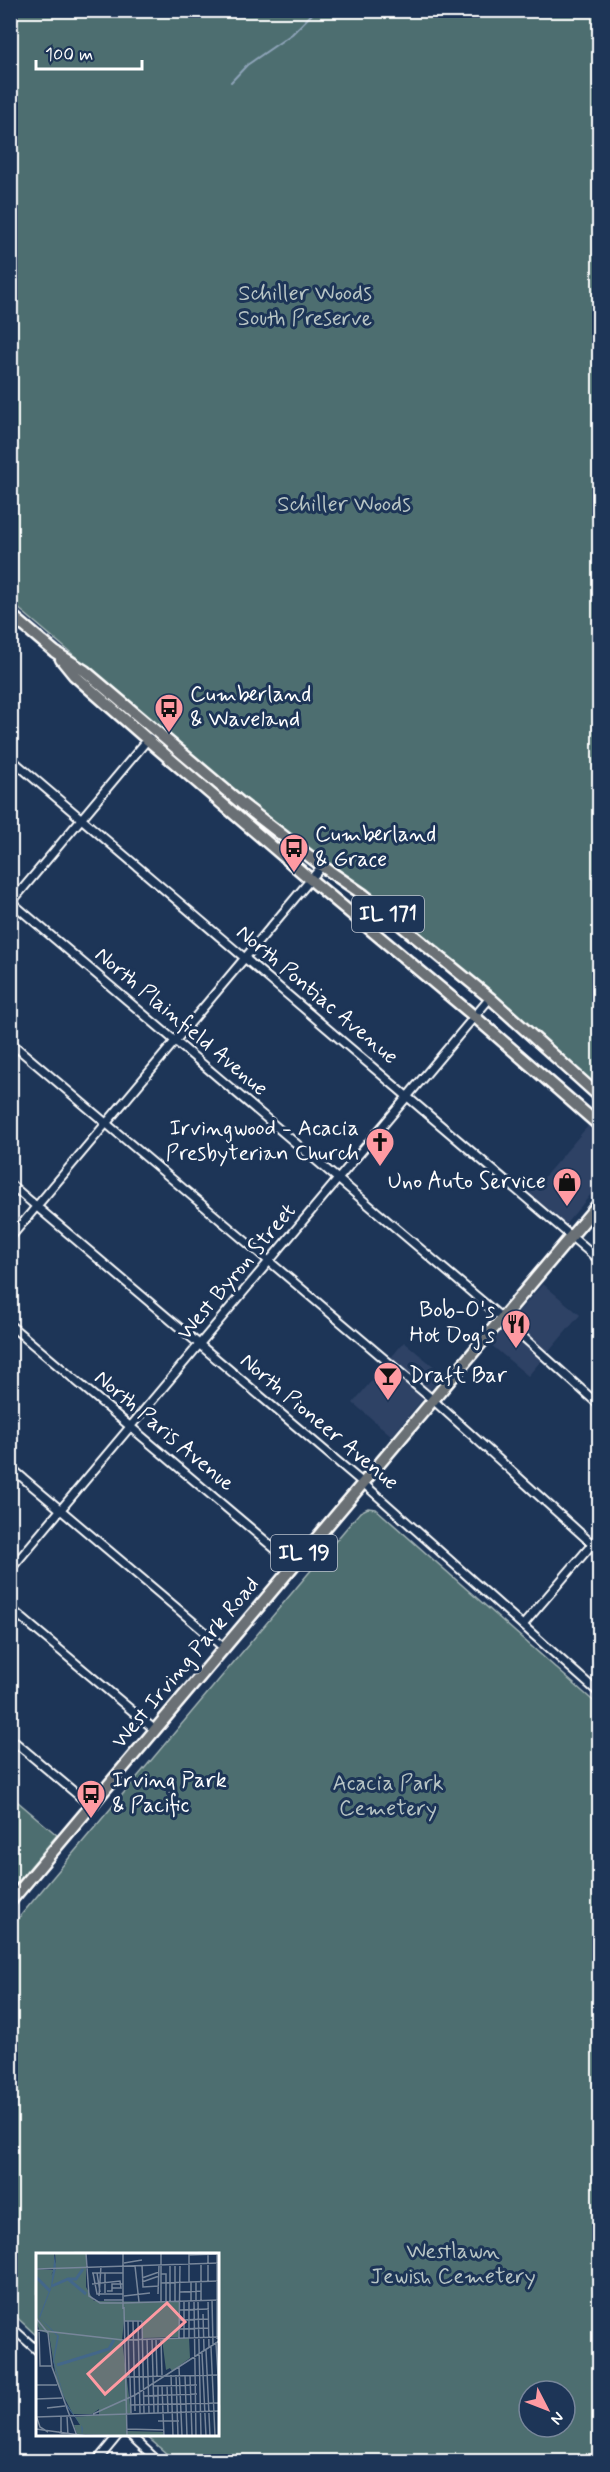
<svg xmlns="http://www.w3.org/2000/svg" width="610" height="2472" font-family="Mynerve,sans-serif">
  <style>
    .built { fill: #2e4265 }
    .green { fill: #4d6e6f; stroke: #a6b6b7; stroke-width: 1.5; fill-rule: evenodd }
    .lines { fill: none; stroke-linecap: round; stroke-linejoin: round }
    .stream { stroke: #8ea4b9; stroke-width: 2 }
    .street-casing { stroke: #fff; stroke-width: 11 }
    .primary-casing { stroke: #fff; stroke-width: 15 }
    .street { stroke: #1d3557; stroke-width: 7 }
    .primary { stroke: #6a7074; stroke-width: 10 }
    .labels { text-anchor: middle; dominant-baseline: central; stroke-width: 6; stroke-linejoin: round; paint-order: stroke }
    .shield { fill: #1d3557; stroke: #bbc2cd; stroke-width: 1.5 }
    .shield-label { font-size: 21px; font-weight: bold; fill: #fff }
    .park-label { font-size: 22px; fill: #b8c5c5; stroke: #1d3557 }
    .poi-label { font-size: 22px; fill: #fff; stroke: #1d3557; text-anchor: start }
    .street-label { font-size: 22px; fill: #fff; stroke: #1d3557 }
    .inset-river { fill: none; stroke: #43678a; stroke-width: 3 }
    .inset-road { fill: none; stroke: #77869a; stroke-width: 1.5 }
    .view { fill: #ff9aa2; fill-opacity: 0.15; stroke: #ff9aa2; stroke-width: 3 }
    .inset-edge { fill: none; stroke: #fff; stroke-width: 3 }
  </style>
  <rect width="100%" height="100%" fill="#1d3557"/>
  <filter id="ink" filterUnits="userSpaceOnUse"><feTurbulence type="fractalNoise" baseFrequency=".0167" numOctaves="2"/><feDisplacementMap in="SourceGraphic" scale="12" xChannelSelector="R" yChannelSelector="G"/><feConvolveMatrix kernelMatrix="1 2 1 2 8 2 1 2 1" color-interpolation-filters="sRGB"/></filter>
  <g filter="url(#ink)">
    <g class="built">
      <path d="M588 1126 599 1136V1185L563 1227 527 1197Z"/>
      <path d="M543 1284 580 1315 528 1376 490 1344Z"/>
      <path d="M404 1342 443 1374 392 1436 353 1403Z"/>
    </g>
    <g class="green">
      <path d="M10 11H599V1090L431 942 241 797 11 602Z"/>
      <path d="M368 1508 376 1509 599 1706V2461H175L145 2435 218 2434V2254H38L37 2336 11 2312V1927L360 1512ZM529 2391H565V2427H529Z"/>
      <path d="M11 1796 57 1835 11 1890Z"/>
    </g>
    <g class="lines">
      <path class="stream" d="M231 82 247 65 292 34 316 10"/>
      <g class="street-casing">
        <g id="street">
          <path d="M10 758 600 1261"/>
          <path d="M10 901 502 1318 600 1406"/>
          <path d="M10 904 149 738"/>
          <path d="M10 1042 433 1400 600 1551"/>
          <path d="M10 1184 363 1483 600 1694"/>
          <path d="M10 1238 322 866"/>
          <path d="M10 1325 294 1565"/>
          <path d="M10 1467 224 1648"/>
          <path d="M10 1570 490 998"/>
          <path d="M10 1608 155 1730"/>
          <path d="M523 1625 600 1535"/>
          <path d="M10 1738 91 1806"/>
          <path d="M10 2326 38 2351"/>
          <path d="M129 2434 159 2462"/>
          <path d="M96 2462 119 2434"/>
        </g>
      </g>
      <g class="primary-casing">
        <g id="primary">
          <path d="M10 614 55 652 85 671 242 804 322 866 364 895 490 998 600 1097"/>
          <path d="M61 659 74 675 148 740 310 879 475 1017 600 1126"/>
          <path d="M10 1902 600 1202"/>
        </g>
      </g>
      <use href="#street" class="street"/>
      <use href="#primary" class="primary"/>
    </g>
  </g>
  <defs>
    <g id="bus-pin" transform="scale(1.5)"><path d="M0 17L-7.5 6A9.5 9.5 0 1 1 7.5 6Z" fill="#ff9aa2" stroke="#1d3557"/><path d="M-5-6H5V4H4V6H2V4H-2V6H-4V4H-5ZM-3.5-4V0h7V-4ZM-3.5 1.2v1.5H-2V1.2ZM2 1.2v1.5H3.5V1.2Z" fill="#111"/></g>
    <g id="church-pin" transform="scale(1.5)"><path d="M0 17L-7.5 6A9.5 9.5 0 1 1 7.5 6Z" fill="#ff9aa2" stroke="#1d3557"/><path d="M-1.2-6h2.4v3.5h3.3v2.4h-3.3V6h-2.4V-.1h-3.3v-2.4h3.3Z" fill="#111"/></g>
    <g id="shop-pin" transform="scale(1.5)"><path d="M0 17L-7.5 6A9.5 9.5 0 1 1 7.5 6Z" fill="#ff9aa2" stroke="#1d3557"/><path d="M-5-2.5h2.3a2.7 3.5 0 0 1 5.4 0H5L5.5 6h-11ZM-1.5-2.5h3a1.5 2.3 0 0 0-3 0Z" fill="#111"/></g>
    <g id="restaurant-pin" transform="scale(1.5)"><path d="M0 17L-7.5 6A9.5 9.5 0 1 1 7.5 6Z" fill="#ff9aa2" stroke="#1d3557"/><path d="M-5-6h1v4h1v-4h1v4h1v-4h1v5L-1.5 .5V6h-2V.5L-5-1ZM5-6V6H3V1.5H1.5Q1.5-4 5-6Z" fill="#111"/></g>
    <g id="bar-pin" transform="scale(1.5)"><path d="M0 17L-7.5 6A9.5 9.5 0 1 1 7.5 6Z" fill="#ff9aa2" stroke="#1d3557"/><path d="M-6-5H6L.8 .8V4.5H3.5V6h-7V4.5H-.8V.8Z" fill="#111"/></g>
  </defs>
  <g fill-rule="evenodd">
    <use href="#bus-pin" x="169" y="708"/>
    <use href="#bus-pin" x="294" y="848"/>
    <use href="#church-pin" x="380" y="1142"/>
    <use href="#shop-pin" x="567" y="1182"/>
    <use href="#restaurant-pin" x="516" y="1324"/>
    <use href="#bar-pin" x="388" y="1376"/>
    <use href="#bus-pin" x="91" y="1794"/>
  </g>
  <g class="labels">
    <g class="shield">
      <rect x="352" y="896" width="72" height="36" rx="4.5"/>
      <rect x="271" y="1535" width="66" height="36" rx="4.5"/>
    </g>
    <g class="shield-label">
      <text x="388" y="914">IL 171</text>
      <text x="304" y="1553">IL 19</text>
    </g>
    <g class="park-label">
      <text x="305" y="294">Schiller Woods<tspan x="305" dy="25">South Preserve</tspan></text>
      <text x="344" y="505">Schiller Woods</text>
      <text x="388" y="1784">Acacia Park<tspan x="388" dy="25">Cemetery</tspan></text>
      <text x="453" y="2252">Westlawn<tspan x="453" dy="25">Jewish Cemetery</tspan></text>
    </g>
    <g class="poi-label">
      <text x="190" y="695">Cumberland<tspan x="190" dy="25">&amp; Waveland</tspan></text>
      <text x="315" y="835">Cumberland<tspan x="315" dy="25">&amp; Grace</tspan></text>
      <text x="359" y="1129" text-anchor="end">Irvingwood - Acacia<tspan x="359" dy="25">Presbyterian Church</tspan></text>
      <text x="546" y="1182" text-anchor="end">Uno Auto Service</text>
      <text x="495" y="1311" text-anchor="end">Bob-O's<tspan x="495" dy="25">Hot Dog's</tspan></text>
      <text x="409" y="1376">Draft Bar</text>
      <text x="112" y="1781">Irving Park<tspan x="112" dy="25">&amp; Pacific</tspan></text>
    </g>
    <g class="street-label">
      <text transform="translate(317 995) rotate(40)">North Pontiac Avenue</text>
      <text transform="translate(181 1022) rotate(40)">North Plainfield Avenue</text>
      <text transform="translate(237 1272) rotate(-50)">West Byron Street</text>
      <text transform="translate(319 1422) rotate(40)">North Pioneer Avenue</text>
      <text transform="translate(164 1431) rotate(40)">North Paris Avenue</text>
      <text transform="translate(186 1663) rotate(-50)">West Irving Park Road</text>
    </g>
  </g>
  <g transform="translate(36 2253)">
    <rect width="183" height="183" fill="#1d3557"/>
    <path d="M0 0H18V7L20 11 19 0H50V34L58 48 143 49V84L107 85V67L88 68 86 87 95 160H91L90 178 128 179V183L41 181 38 172H44L39 164 63 162V156L56 161H37L21 131 13 81 3 77 0 65V16L18 17 15 22 20 16 0 15ZM153 85 154 105 136 118 134 115 130 117 126 86Z" fill="#4d6e6f"/>
    <path d="M19 0 20 15 16 33 4 65 23 83 18 108 30 150 47 175 46 183 45 172 31 154 17 108 21 83 3 64 15 33Z" fill="#43678a"/>
    <path class="inset-river" d="M0 24 14 38M32 26H40L47 16M16 33 32 26 50 41M21 112 73 96 78 87"/>
    <path class="inset-road" d="M50 0 53 43 64 50H88M153 2 182 1M88 10 106 7M106 12 107 34 123 33M99 13 103 49M0 16 183 10M56 20H87M57 20 61 41H87M61 20 64 39M125 21H130V49M106 25 123 19M106 29 123 23M153 29V1M172 29V0M125 30 182 28M56 31 84 28 85 35H76M71 38H76V31H87M144 39 165 38M69 40V20M122 41 123 12M63 43 65 13M88 43 114 40M68 47H87M165 47V11M172 47 173 95M176 47 177 92M134 48V12M139 48V12M155 48V29M158 48 160 183M160 48V29M162 48 165 183M125 49V0M88 50 183 47M88 54 91 183M87 56V0M144 57 173 56M167 61 168 97M0 65 12 80 16 114 41 183M144 67 173 66M88 68H106L108 160M92 68 93 124M97 68 99 158M102 68 104 160M144 76 173 75M0 77 87 87 183 84M3 77 4 113H15M143 85 144 11M148 85V48M153 85V48M111 86 113 160M116 86 118 160M120 86 121 123M125 86 126 122M181 86V0M180 90 183 139M175 94 179 183M170 97 174 183M166 100 170 183M143 114 146 183M135 122 137 183M140 122 142 183M149 122 151 183M154 122 156 183M89 124 183 122M94 124 95 160M0 132H21M131 132 132 159M117 133 161 132M122 133V160M126 133 127 160M108 143 161 141M0 146 26 145M95 152 183 150M11 155 29 153M127 160 128 183M57 161 99 142 183 88M0 162 4 174 12 179M31 163 32 183M0 164 183 158M122 168H143M0 176 51 183M91 176 128 177M22 179 25 180V163"/>
    <path class="view" d="M131 50 149 69 69 141 52 121Z"/>
    <rect width="183" height="183" class="inset-edge"/>
  </g>
  <rect width="610" height="2472" fill="none" stroke="#1d3557" stroke-width="36"/>
  <rect x="18" y="18" width="574" height="2436" fill="none" stroke="#fff" stroke-width="2" filter="url(#ink)"/>
  <g transform="translate(547 2409) rotate(132)"><circle r="28" fill="#1d3557" stroke="#77869a" stroke-width="1.5"/>
  <path d="M0-4.5L10 22L0 15L-10 22Z" fill="#ff9aa2"/>
  <text y="-9" font-size="16" font-weight="bold" text-anchor="middle" fill="#ffffff">N</text>
  </g>
  <path d="M36 60v9h106v-9" fill="none" stroke="#ffffff" stroke-width="3"/>
  <text x="45" y="60" font-size="18" fill="#ffffff" stroke="#1d3557" stroke-width="4.5" paint-order="stroke">100 m</text>
</svg>
